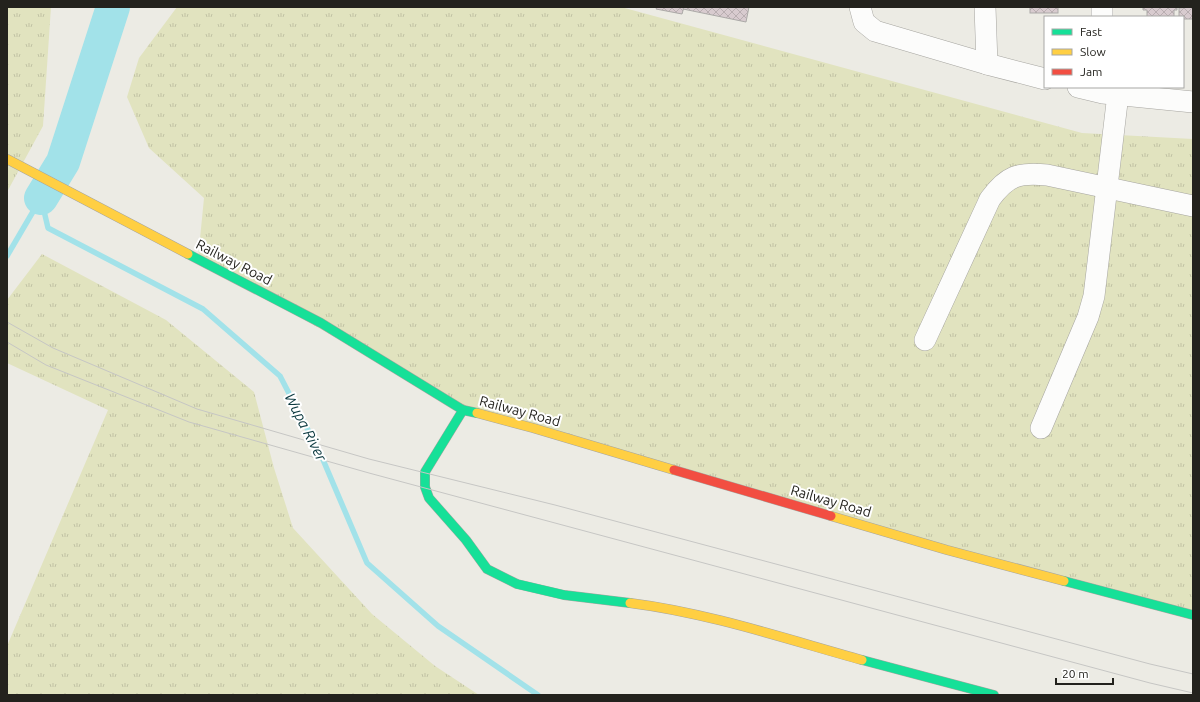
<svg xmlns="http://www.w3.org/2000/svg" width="1200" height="702" font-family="Ubuntu,sans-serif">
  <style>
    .grass { fill: url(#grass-tufts) }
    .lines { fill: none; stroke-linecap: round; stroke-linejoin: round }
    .stream { stroke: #a2e2e9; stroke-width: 5.5 }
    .river { stroke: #a2e2e9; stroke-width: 34 }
    .building { fill: url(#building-cross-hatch); stroke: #acaaa8 }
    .street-casing { stroke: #a6a5a0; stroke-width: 22 }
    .fast-casing { stroke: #a6a5a0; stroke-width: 10 }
    .slow-casing { stroke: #a6a5a0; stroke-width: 10 }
    .jam-casing { stroke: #a6a5a0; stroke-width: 10 }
    .street { stroke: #fcfcfb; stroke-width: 21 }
    .fast { stroke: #16e098; stroke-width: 9 }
    .slow { stroke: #ffcf43; stroke-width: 9 }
    .jam { stroke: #f24e42; stroke-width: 9 }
    .tram { stroke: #c6c6c4; stroke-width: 1 }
    .labels { text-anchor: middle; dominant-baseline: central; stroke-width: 4; stroke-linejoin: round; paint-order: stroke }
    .street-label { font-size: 14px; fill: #23221d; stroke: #fff }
    .water-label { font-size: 15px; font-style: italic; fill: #0d3a40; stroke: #fff }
  </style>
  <defs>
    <pattern id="grass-tufts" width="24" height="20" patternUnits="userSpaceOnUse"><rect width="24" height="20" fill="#e1e3bf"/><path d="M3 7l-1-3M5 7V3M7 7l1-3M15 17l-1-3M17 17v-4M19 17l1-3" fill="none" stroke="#c1c2a4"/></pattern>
    <pattern id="building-cross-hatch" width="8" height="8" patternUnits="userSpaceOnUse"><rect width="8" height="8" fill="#d8cbcf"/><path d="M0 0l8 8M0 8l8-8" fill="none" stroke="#b9aeb1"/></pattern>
  </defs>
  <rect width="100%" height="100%" fill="#ecebe4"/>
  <g class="grass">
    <path d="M7 7H51L43 126 7 192Z"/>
    <path d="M177 7H621L1082 133 1193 139V615L463 410 198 259 204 198 149 148 127 97 139 58Z"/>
    <path d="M42 254 166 320 254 392 274 468 293 528 372 614 435 666 479 695H7V646L108 410 7 363V300Z"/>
  </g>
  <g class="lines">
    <g class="stream">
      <path d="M41 198 48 228 203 309 280 376 321 455 367 563 438 626 538 695"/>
      <path d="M7 256 41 198"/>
    </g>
    <path class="river" d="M41 198 63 162 113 7"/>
  </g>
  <g class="building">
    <path d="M657 7H684L682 14 656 9Z"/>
    <path d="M684 7H749L746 22 683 9Z"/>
    <rect x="1030" y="7" width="28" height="6"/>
    <path d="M1143 7H1177V10H1174V17H1147V10H1143Z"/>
    <path d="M1193 7V19H1183V17H1179V8Z"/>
  </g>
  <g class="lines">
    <g class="street-casing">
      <g id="street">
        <path d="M860 7 864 22 875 31 987 64 1045 79"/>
        <path d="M985 7 987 64"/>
        <path d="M1102 7V17"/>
        <path d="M1078 87 1103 93 1193 102"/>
        <path d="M925 340 990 199C1007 176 1018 172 1047 175L1193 206"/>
        <path d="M1041 428 1088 317 1094 296 1118 94"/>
      </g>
    </g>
    <g class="fast-casing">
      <g id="fast">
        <path d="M188 254 321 323 463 410 477 413"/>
        <path d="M463 410 425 472V487L429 498 466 540 487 569 517 584 564 595 630 603"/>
        <path d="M1064 581 1193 615"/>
        <path d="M862 660 994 695"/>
      </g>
    </g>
    <g class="slow-casing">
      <g id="slow">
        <path d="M7 159 188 254"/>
        <path d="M477 413 533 428 674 470"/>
        <path d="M831 516 947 550 1064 581"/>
        <path d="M630 603C709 613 786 639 862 660"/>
      </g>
    </g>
    <g class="jam-casing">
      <path id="jam" d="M674 470 831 516"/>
    </g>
    <use href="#street" class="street"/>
    <use href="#fast" class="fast"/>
    <use href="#slow" class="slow"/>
    <use href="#jam" class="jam"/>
    <g class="tram">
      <path d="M7 322 53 348 197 409 369 459 555 505 1150 664 1193 674"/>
      <path d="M7 342 46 365 189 422 369 473 1150 683 1193 693"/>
    </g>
  </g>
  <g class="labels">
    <g class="street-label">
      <text transform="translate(234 262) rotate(27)">Railway Road</text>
      <text transform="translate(520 411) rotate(15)">Railway Road</text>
      <text transform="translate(831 501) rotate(16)">Railway Road</text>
    </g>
    <g class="water-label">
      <text transform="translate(306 427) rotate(63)">Wupa River</text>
    </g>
  </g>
  <rect width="1200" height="702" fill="none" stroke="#23221d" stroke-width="16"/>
  <rect x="1044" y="16" width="140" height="72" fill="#ffffff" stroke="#a7a7a5"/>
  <rect x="1052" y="29" width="20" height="6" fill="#16e098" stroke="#a7a7a5"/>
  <text x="1080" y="36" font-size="12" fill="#23221d">Fast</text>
  <rect x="1052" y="49" width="20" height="6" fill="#ffcf43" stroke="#a7a7a5"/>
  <text x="1080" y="56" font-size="12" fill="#23221d">Slow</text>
  <rect x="1052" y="69" width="20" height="6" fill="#f24e42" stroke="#a7a7a5"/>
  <text x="1080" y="76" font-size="12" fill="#23221d">Jam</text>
  <path d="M1056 678v6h57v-6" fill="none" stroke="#23221d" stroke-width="2"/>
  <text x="1062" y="678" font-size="12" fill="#23221d" stroke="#ffffff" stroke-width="3" paint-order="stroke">20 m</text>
</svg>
